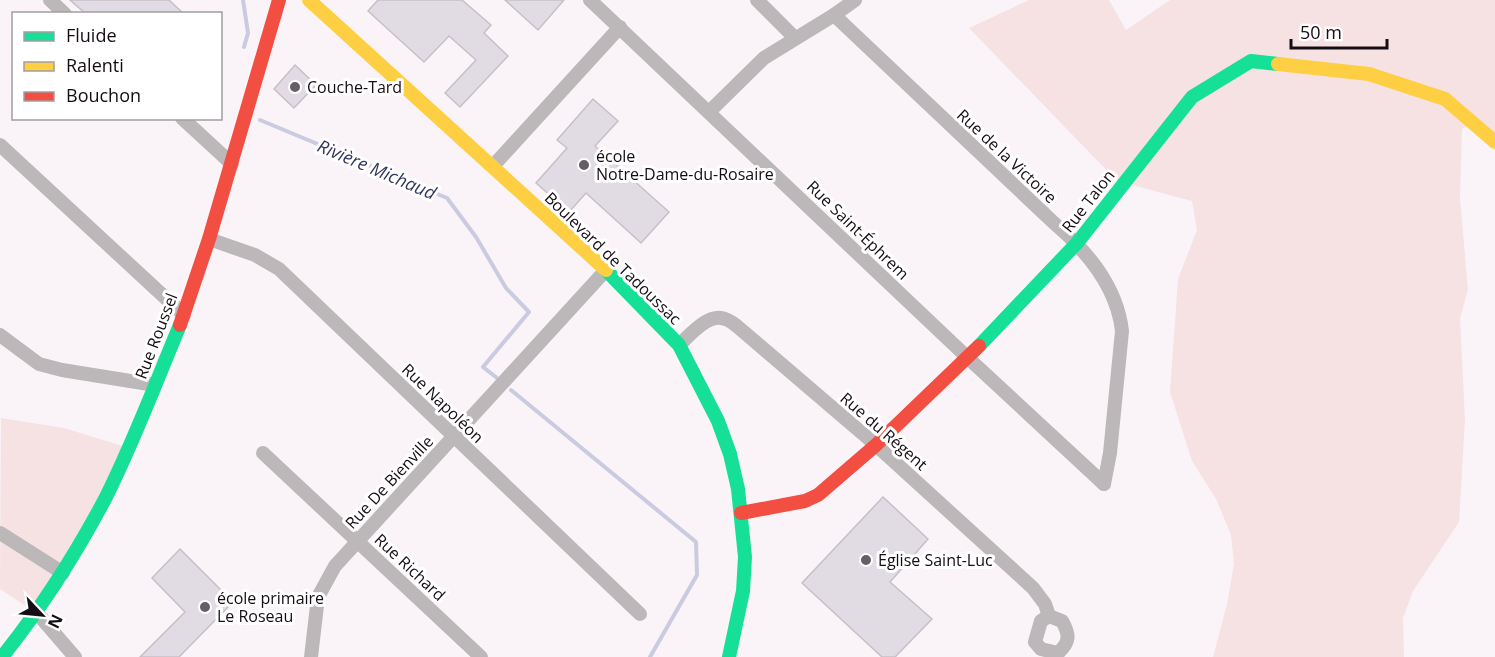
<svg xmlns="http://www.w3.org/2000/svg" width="1495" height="657" font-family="'Open Sans',sans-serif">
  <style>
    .green { fill: #f6e2e3 }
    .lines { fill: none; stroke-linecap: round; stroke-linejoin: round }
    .stream { stroke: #cacbe0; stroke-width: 4 }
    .building { fill: #e1dce4; stroke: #c6c1c9; stroke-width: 1.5 }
    .street { stroke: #bcb8b9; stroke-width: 14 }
    .fast { stroke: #16e098; stroke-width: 14 }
    .slow { stroke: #ffcf43; stroke-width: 14 }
    .jam { stroke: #f24e42; stroke-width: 14 }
    .poi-dot { fill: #655e64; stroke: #fff; stroke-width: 2 }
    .labels { text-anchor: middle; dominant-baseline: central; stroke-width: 6; stroke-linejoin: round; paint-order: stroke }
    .poi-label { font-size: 16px; fill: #150d14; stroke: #fff; text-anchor: start }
    .street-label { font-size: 16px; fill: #150d14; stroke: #fff }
    .water-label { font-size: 18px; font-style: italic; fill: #32355e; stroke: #fff }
  </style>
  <rect width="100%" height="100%" fill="#faf4f9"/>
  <g class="green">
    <path d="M1029 0H1109L1126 30 1170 0H1495V143L1467 126 1462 129 1460 198 1468 290 1460 318 1465 420 1459 522 1413 591 1403 618 1404 657H1213L1227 604 1234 564 1231 535 1216 499 1192 461 1170 392 1178 279 1197 230 1192 201 1117 181 969 28Z"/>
    <path d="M1 418 64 428 126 447 35 612 0 589Z"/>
  </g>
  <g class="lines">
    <g class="stream">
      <path d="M243 0 248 33 244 47"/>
      <path d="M260 120 447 198 476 237 506 288 529 312 483 367 497 378"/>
      <path d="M511 390 696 542 697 575 650 657"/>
    </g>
  </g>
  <g class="building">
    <path d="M70 0H169L184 14H86Z"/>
    <path d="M378 0H462L491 25 484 33 508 56 460 107 445 93 476 60 449 36 424 62 368 11Z"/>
    <path d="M505 0H564L538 30Z"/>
    <path d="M295 65 316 85 294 108 274 89Z"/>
    <path d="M593 99 618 121 595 146 669 212 641 243 586 193 569 212 536 183 567 148 557 140Z"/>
    <path d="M883 497 928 539 890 582 932 619 895 657H882L802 583Z"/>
    <path d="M180 549 233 602 179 657H140L185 612 152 578Z"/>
  </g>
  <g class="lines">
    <g class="street">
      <path d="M50 0 65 14"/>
      <path d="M590 0 968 358 1104 484"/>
      <path d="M757 0 795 38"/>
      <path d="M834 15 1054 223C1087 251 1117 286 1122 331L1110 453 1104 484"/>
      <path d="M709 112 764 58 834 15 855 0"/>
      <path d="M182 118 232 164"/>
      <path d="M0 145 184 315"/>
      <path d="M493 166 620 27"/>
      <path d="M209 239 255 255 279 269 640 614"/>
      <path d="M0 335 39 364 62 370 155 385"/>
      <path d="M679 345C690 335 709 312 725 319 730 320 734 324 738 327L876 445 1033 588 1045 604 1049 616"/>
      <path d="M263 453 481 657"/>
      <path d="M0 533 63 573"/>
      <path d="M37 613 75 657"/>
      <path d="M1049 616 1062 621C1070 635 1070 642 1058 653L1041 649 1035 642 1041 621Z"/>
      <path d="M311 657 318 597 335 566 606 270"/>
    </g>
    <g class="fast">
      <path d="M606 270 679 345 718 421 730 454 738 489 745 557 743 591 729 657"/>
      <path d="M979 346 1077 243 1192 97 1251 61 1278 64"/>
      <path d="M2 657C42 607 76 554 106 497 134 441 156 382 180 325"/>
    </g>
    <g class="slow">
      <path d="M309 0 606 270"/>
      <path d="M1278 64 1369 74 1445 99 1495 142"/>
    </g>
    <g class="jam">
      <path d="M180 325 209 239 279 0"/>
      <path d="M741 513 805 501 818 495 876 445 979 346"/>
    </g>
  </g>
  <g class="poi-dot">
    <circle cx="295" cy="87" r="6"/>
    <circle cx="584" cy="165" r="6"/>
    <circle cx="866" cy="560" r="6"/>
    <circle cx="205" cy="607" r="6"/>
  </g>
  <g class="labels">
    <g class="poi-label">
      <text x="307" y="87">Couche-Tard</text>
      <text x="596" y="156">école<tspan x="596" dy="18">Notre-Dame-du-Rosaire</tspan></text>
      <text x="878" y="560">Église Saint-Luc</text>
      <text x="217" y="598">école primaire<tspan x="217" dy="18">Le Roseau</tspan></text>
    </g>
    <g class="street-label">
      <text transform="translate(1007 156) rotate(43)">Rue de la Victoire</text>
      <text transform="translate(1088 201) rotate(-52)">Rue Talon</text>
      <text transform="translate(858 230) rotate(44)">Rue Saint-Éphrem</text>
      <text transform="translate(613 258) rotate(44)">Boulevard de Tadoussac</text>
      <text transform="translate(156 336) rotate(-69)">Rue Roussel</text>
      <text transform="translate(443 403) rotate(44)">Rue Napoléon</text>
      <text transform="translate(884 431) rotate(41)">Rue du Régent</text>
      <text transform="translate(389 482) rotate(-47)">Rue De Bienville</text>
      <text transform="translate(410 567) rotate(43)">Rue Richard</text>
    </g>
    <g class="water-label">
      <text transform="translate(377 169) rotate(23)">Rivière Michaud</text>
    </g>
  </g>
  <rect x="12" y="12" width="210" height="108" fill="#ffffff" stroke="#a19ea1" stroke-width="1.5"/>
  <rect x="24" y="32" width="30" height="9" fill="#16e098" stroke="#a19ea1" stroke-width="1.5"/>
  <text x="66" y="42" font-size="18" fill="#150d14">Fluide</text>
  <rect x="24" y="62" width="30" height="9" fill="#ffcf43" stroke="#a19ea1" stroke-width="1.5"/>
  <text x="66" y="72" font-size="18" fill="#150d14">Ralenti</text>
  <rect x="24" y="92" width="30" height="9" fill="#f24e42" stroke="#a19ea1" stroke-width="1.5"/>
  <text x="66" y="102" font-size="18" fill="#150d14">Bouchon</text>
  <g transform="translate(42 615) rotate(116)" stroke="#ffffff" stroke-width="4.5" paint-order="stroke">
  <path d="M0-4.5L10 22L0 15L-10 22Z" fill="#150d14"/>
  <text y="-9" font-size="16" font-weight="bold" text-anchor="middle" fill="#150d14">N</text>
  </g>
  <path d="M1291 39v9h96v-9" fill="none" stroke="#150d14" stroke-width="3"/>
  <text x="1300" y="39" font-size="18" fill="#150d14" stroke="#ffffff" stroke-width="4.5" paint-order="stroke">50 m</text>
</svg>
